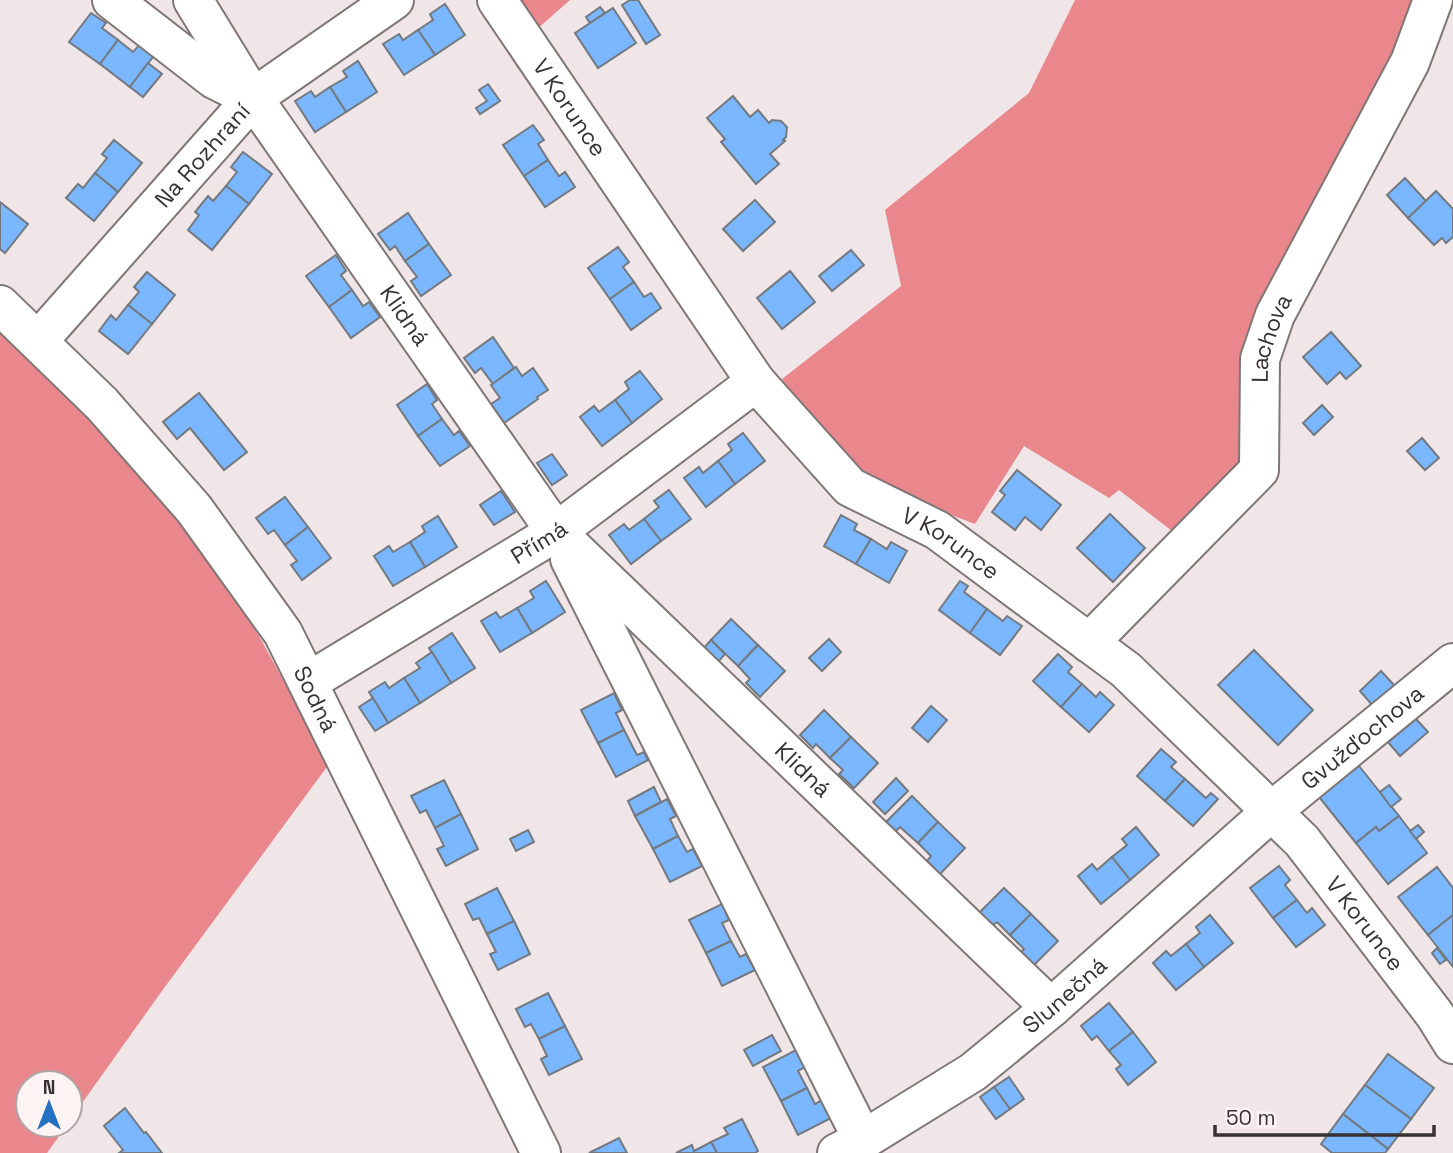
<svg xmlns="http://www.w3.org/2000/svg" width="1453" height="1153" font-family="'Space Grotesk',sans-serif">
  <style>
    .forest { fill: #e9878d }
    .building { fill: #7ab7fe; stroke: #74797f; stroke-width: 2 }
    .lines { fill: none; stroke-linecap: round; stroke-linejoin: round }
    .minor-casing { stroke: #7f7676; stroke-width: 42 }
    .minor { stroke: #fff; stroke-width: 38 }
    .labels { text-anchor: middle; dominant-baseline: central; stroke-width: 5; stroke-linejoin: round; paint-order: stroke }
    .street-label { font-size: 23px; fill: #363232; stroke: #fef4f4 }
  </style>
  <rect width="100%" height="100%" fill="#f1e6e7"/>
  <g class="forest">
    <path d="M517 0H570L536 30Z"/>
    <path d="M1075 0H1423L1265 316 1249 464 1181 538 1119 490 1109 498 1024 446 975 524 856 479 782 379 901 286 885 210 1029 93Z"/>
    <path d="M0 328 139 463 240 601 329 764 159 995 70 1120V1083H28V1125H67L47 1153H0Z"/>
  </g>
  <g class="building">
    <path d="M630 0H638L660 35 646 44 622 5Z"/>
    <path d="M445 4 465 35 435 55 418 30 433 20 430 14Z"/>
    <path d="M600 7 605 13 590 23 586 17Z"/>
    <path d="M613 8 636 43 598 68 575 33Z"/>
    <path d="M91 13 106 23 102 28 118 40 100 64 69 42Z"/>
    <path d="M418 30 435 55 404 75 383 44 399 34 403 40Z"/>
    <path d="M118 40 133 52 142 42 156 53 130 87 100 64Z"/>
    <path d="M358 61 377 92 346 112 330 87 347 77 343 71Z"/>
    <path d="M148 63 162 74 143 97 130 87Z"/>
    <path d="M488 84 500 101 480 114 476 108 487 101 479 90Z"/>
    <path d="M330 87 346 112 315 132 295 101 311 91 315 97Z"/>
    <path d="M733 96 750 117 758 110 769 123 772 120 781 121 787 127 786 137 783 140 785 141 770 154 779 164 756 184 721 142 725 139 707 118Z"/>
    <path d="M533 125 544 140 538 144 548 160 524 176 503 145Z"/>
    <path d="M114 140 142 163 118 192 95 173 107 158 102 154Z"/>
    <path d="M243 152 272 174 249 204 226 186 237 172 231 167Z"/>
    <path d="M548 160 559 176 565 172 575 187 545 207 524 176Z"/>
    <path d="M95 173 118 192 94 221 66 198 78 184 83 188Z"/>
    <path d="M1405 178 1426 201 1408 218 1387 195Z"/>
    <path d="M226 186 249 204 212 250 188 230 199 215 195 212 208 196 213 201Z"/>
    <path d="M1436 191 1453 209V237L1446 243 1442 238 1434 245 1408 218Z"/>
    <path d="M755 200 775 222 743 251 723 229Z"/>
    <path d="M0 202 28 224 5 253 0 249Z"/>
    <path d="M408 213 429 244 405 261 395 246 390 250 378 234Z"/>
    <path d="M429 244 451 275 421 296 411 281 417 277 405 261Z"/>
    <path d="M618 247 629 262 623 267 634 282 610 299 588 268Z"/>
    <path d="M851 250 864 265 832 291 819 276Z"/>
    <path d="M336 255 346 271 341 275 352 290 329 307 306 276Z"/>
    <path d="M790 271 815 302 782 329 757 298Z"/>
    <path d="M147 272 175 295 152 324 128 305 139 292 134 287Z"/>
    <path d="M634 282 644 297 651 293 661 308 631 330 610 299Z"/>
    <path d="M352 290 363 306 369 302 380 317 351 338 329 307Z"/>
    <path d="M128 305 152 324 128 354 99 331 111 315 116 320Z"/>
    <path d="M1331 332 1361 366 1346 379 1340 372 1327 384 1303 357Z"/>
    <path d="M493 337 514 368 493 384 481 368 475 373 464 358Z"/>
    <path d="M516 367 522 376 533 368 548 390 537 397 538 399 504 423 491 404 500 398 491 385Z"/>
    <path d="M640 371 662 399 632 423 615 400 629 389 625 382Z"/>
    <path d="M427 384 437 400 432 404 442 419 418 436 397 405Z"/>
    <path d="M199 393 247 452 224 470 190 428 177 439 163 422Z"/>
    <path d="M615 400 632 423 602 446 580 417 594 406 599 412Z"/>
    <path d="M1322 405 1333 417 1314 435 1303 423Z"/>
    <path d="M442 419 454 435 459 431 470 446 440 466 418 436Z"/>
    <path d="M743 433 765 461 735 484 718 461 732 450 728 444Z"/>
    <path d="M1422 438 1439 458 1425 470 1407 451Z"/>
    <path d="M552 454 567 475 552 485 537 463Z"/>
    <path d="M718 461 735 484 706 507 684 478 699 467 703 473Z"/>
    <path d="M1017 470 1061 505 1041 530 1025 517 1015 530 992 512 1005 495 1000 491Z"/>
    <path d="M669 490 691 519 661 541 644 519 659 507 654 501Z"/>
    <path d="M501 491 515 512 494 525 480 505Z"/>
    <path d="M285 497 308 527 285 545 274 530 268 534 256 518Z"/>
    <path d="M1110 514 1145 548 1113 582 1077 548Z"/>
    <path d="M841 515 857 524 854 530 871 539 856 564 824 546Z"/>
    <path d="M438 516 457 547 425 567 410 542 425 532 422 526Z"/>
    <path d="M644 519 661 541 631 564 609 535 624 524 629 530Z"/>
    <path d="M308 527 331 558 302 580 291 565 297 561 285 545Z"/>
    <path d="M871 539 887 549 891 542 907 551 889 583 856 564Z"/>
    <path d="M410 542 425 567 393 586 374 556 389 546 393 552Z"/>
    <path d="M546 581 565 612 532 633 517 608 534 598 530 591Z"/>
    <path d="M960 581 968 586 964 592 987 609 970 633 939 610Z"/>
    <path d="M517 608 532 633 500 652 481 621 496 612 500 618Z"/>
    <path d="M987 609 1003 621 1007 616 1022 626 1000 655 970 633Z"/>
    <path d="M731 619 758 645 738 666 711 640Z"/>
    <path d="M452 633 475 668 451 683 429 648Z"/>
    <path d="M829 639 841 652 822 671 809 658Z"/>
    <path d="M711 640 725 654 717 663 703 649Z"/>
    <path d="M758 645 785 671 760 697 746 683 750 679 738 666Z"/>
    <path d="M1254 650 1313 710 1278 745 1218 685Z"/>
    <path d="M432 652 451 683 420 703 404 678 420 668 416 663Z"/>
    <path d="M1058 654 1072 667 1068 672 1082 684 1061 707 1033 681Z"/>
    <path d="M1381 671 1395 686 1373 706 1360 691Z"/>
    <path d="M404 678 420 703 388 723 369 692 385 682 389 688Z"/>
    <path d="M1082 684 1096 697 1100 692 1114 705 1089 732 1061 707Z"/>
    <path d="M614 693 622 710 616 713 624 730 598 743 581 710Z"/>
    <path d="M373 698 388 723 375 731 359 707Z"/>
    <path d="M931 706 947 720 928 742 912 728Z"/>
    <path d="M824 710 851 737 830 758 816 744 813 748 800 735Z"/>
    <path d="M1416 719 1428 732 1400 756 1388 742Z"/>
    <path d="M624 730 637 755 644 752 648 760 616 777 598 743Z"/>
    <path d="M851 737 878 763 854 788 839 774 843 770 830 758Z"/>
    <path d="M1161 749 1176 762 1171 767 1185 779 1165 801 1137 776Z"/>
    <path d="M1359 766 1399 816 1379 831 1376 827 1356 843 1319 797Z"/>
    <path d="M896 778 908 791 885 814 873 802Z"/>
    <path d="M1185 779 1206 798 1211 793 1218 799 1193 826 1165 801Z"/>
    <path d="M444 780 461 814 435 828 426 810 420 813 411 796Z"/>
    <path d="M1389 785 1401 799 1391 807 1380 792Z"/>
    <path d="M654 787 661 802 635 816 628 801Z"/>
    <path d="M912 796 938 822 918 843 900 827 896 831 886 822Z"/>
    <path d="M667 799 676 816 670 819 678 836 653 849 635 816Z"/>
    <path d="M461 814 478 849 446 866 437 849 444 846 435 828Z"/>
    <path d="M1399 816 1427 853 1388 884 1356 843 1376 827 1379 831Z"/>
    <path d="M938 822 965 848 940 874 927 861 931 856 918 843Z"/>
    <path d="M1418 825 1424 832 1416 839 1410 831Z"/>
    <path d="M1136 827 1159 855 1130 880 1112 857 1127 845 1122 839Z"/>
    <path d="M528 830 534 842 516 851 510 839Z"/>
    <path d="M678 836 687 852 693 849 702 866 670 882 653 849Z"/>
    <path d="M1112 857 1130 880 1101 904 1078 876 1092 864 1097 870Z"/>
    <path d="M1279 866 1290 880 1285 885 1297 900 1273 918 1250 888Z"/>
    <path d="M1437 867 1453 888V915L1428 935 1398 897Z"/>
    <path d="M497 888 514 921 487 934 479 918 473 920 465 904Z"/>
    <path d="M1004 888 1031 914 1010 935 997 922 992 926 979 913Z"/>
    <path d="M1297 900 1307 913 1312 908 1325 925 1296 947 1273 918Z"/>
    <path d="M722 904 729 920 722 923 731 941 706 953 689 920Z"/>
    <path d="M1031 914 1058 941 1032 967 1020 953 1024 949 1010 935Z"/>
    <path d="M1210 915 1233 943 1204 967 1186 944 1200 933 1196 927Z"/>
    <path d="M1453 915V967L1428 935Z"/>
    <path d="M514 921 530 954 498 970 490 954 496 952 487 934Z"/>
    <path d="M731 941 740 957 746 954 755 970 722 986 706 953Z"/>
    <path d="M1186 944 1204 967 1176 990 1153 963 1166 951 1171 956Z"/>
    <path d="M1437 948 1446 960 1440 964 1432 953Z"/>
    <path d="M548 993 565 1026 539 1039 531 1024 525 1027 516 1009Z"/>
    <path d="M1109 1003 1133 1032 1109 1051 1097 1036 1092 1040 1081 1026Z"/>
    <path d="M565 1026 582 1059 549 1075 541 1059 547 1056 539 1039Z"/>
    <path d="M1133 1032 1156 1062 1128 1085 1116 1069 1121 1065 1109 1051Z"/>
    <path d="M772 1035 781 1051 753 1066 744 1050Z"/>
    <path d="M796 1050 805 1067 798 1071 807 1088 781 1101 763 1067Z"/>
    <path d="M1388 1054 1434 1088 1411 1119 1365 1085Z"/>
    <path d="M1009 1077 1024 1099 1010 1109 994 1087Z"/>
    <path d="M1365 1085 1411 1119 1388 1149 1343 1114Z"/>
    <path d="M994 1087 1010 1109 996 1119 980 1097Z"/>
    <path d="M807 1088 815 1104 822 1100 831 1118 798 1135 781 1101Z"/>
    <path d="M125 1108 144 1133 146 1132 162 1153H119L123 1150 104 1126Z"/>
    <path d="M1343 1114 1388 1149 1385 1153H1332L1321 1144Z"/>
    <path d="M742 1119 758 1151 755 1153H717L711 1142 728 1134 724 1128Z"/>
    <path d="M619 1138 627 1153H589Z"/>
    <path d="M711 1142 717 1153H676L692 1145 694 1151Z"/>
  </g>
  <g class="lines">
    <g class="minor-casing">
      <g id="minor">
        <path d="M112 0 214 79 250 97"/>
        <path id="s1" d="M193 0 253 98 556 532 1051 1008"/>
        <path id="s2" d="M497 0 756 382 850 487 937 530 1126 670 1302 841 1435 1015 1453 1044"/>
        <path id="s3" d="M0 305 102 404 194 509 283 633 541 1153"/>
        <path id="s4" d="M38 341 253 98 394 0"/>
        <path d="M570 559 863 1140"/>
        <path id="s5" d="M1089 643 1259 470 1260 359 1275 315 1410 62 1433 0"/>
        <path id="s6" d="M308 682 556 532 756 382"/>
        <path id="s7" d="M837 1153 863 1140 973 1072 1051 1008 1272 811 1453 663"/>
      </g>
    </g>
    <use href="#minor" class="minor"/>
  </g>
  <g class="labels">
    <g class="street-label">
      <text stroke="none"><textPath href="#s2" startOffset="130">V Korunce</textPath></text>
      <text stroke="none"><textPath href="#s4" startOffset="248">Na Rozhraní</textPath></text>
      <text stroke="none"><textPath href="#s1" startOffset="380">Klidná</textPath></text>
      <text stroke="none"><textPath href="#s5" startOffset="376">Lachova</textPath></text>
      <text stroke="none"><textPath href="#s6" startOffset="270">Přímá</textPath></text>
      <text stroke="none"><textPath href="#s2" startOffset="718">V Korunce</textPath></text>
      <text stroke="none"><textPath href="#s3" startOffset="508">Sodná</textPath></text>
      <text stroke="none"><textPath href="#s7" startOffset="672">Gvužďochova</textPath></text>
      <text stroke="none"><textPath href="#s1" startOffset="987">Klidná</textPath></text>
      <text stroke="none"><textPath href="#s2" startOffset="1284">V Korunce</textPath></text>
      <text stroke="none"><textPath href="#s7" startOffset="278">Slunečná</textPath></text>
    </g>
  </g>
  <g transform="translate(49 1104)"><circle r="33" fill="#fef4f4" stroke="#aea6a6" stroke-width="2"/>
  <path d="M0-5L12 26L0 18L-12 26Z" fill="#2571c1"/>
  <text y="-10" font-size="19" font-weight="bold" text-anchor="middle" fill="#363232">N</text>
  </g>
  <path d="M1215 1125v10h219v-10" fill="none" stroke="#363232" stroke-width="3.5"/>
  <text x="1226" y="1125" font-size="21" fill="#363232" stroke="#fef4f4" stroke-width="5" paint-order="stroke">50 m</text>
</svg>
